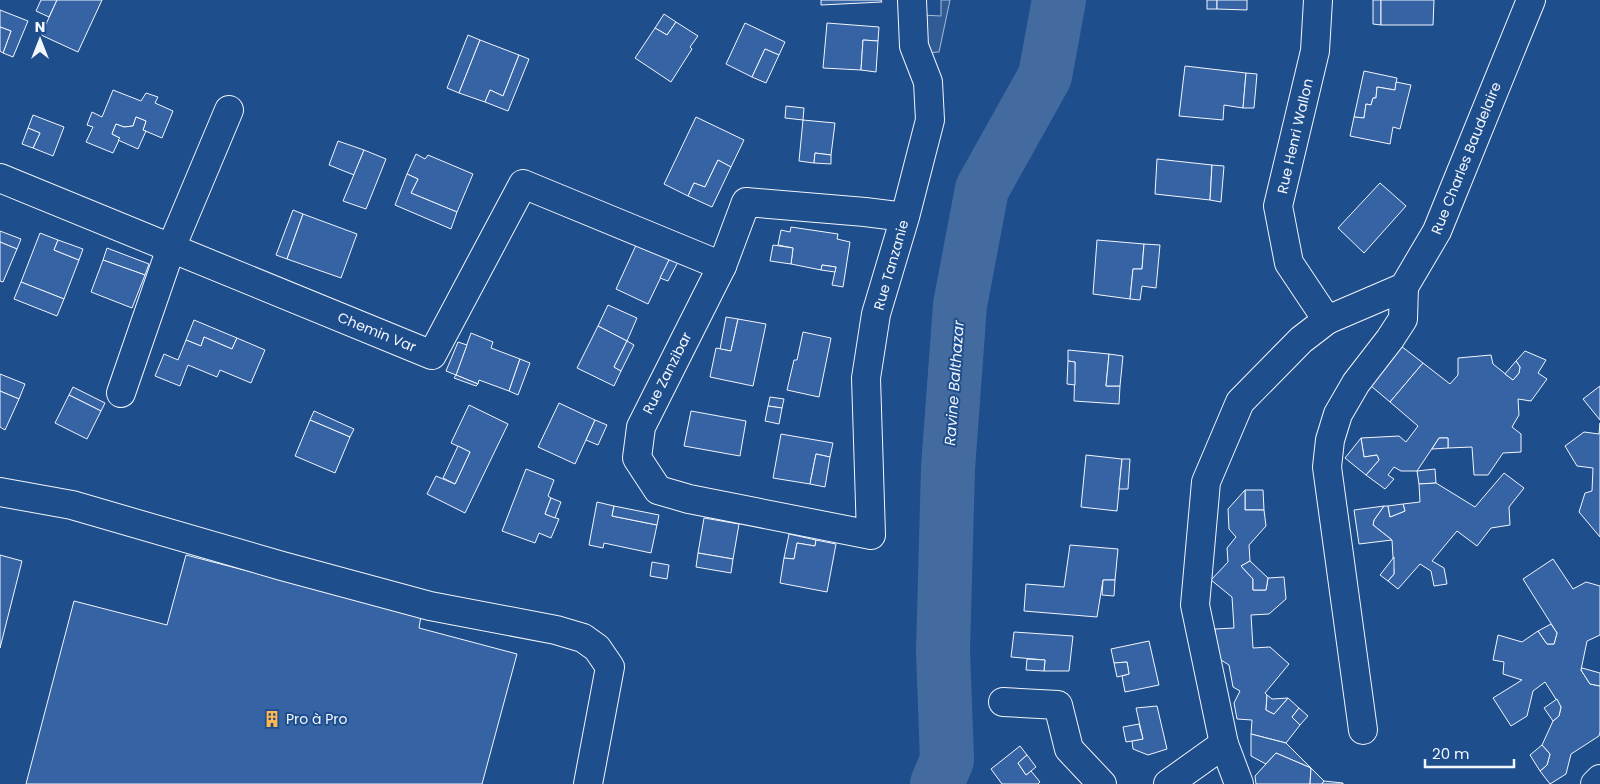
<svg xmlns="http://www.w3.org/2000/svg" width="1600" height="784" font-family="Poppins,sans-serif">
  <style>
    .green { fill: #305b95; stroke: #a8bbd7 }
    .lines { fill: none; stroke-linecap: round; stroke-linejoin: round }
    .river { stroke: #446ba0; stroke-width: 54 }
    .building { fill: #3563a3; stroke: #f2f6ff }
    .minor-casing { stroke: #f2f6ff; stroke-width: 30 }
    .minor { stroke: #1f4e8c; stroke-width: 28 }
    .labels { text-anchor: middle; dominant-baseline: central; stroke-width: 4; stroke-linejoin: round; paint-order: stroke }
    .street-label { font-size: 14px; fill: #f2f6ff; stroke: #1f4e8c }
    .poi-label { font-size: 14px; fill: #f2f6ff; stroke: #1f4e8c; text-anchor: start }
    .water-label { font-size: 15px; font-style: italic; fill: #f2f6ff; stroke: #1f4e8c }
  </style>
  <rect width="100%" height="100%" fill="#1f4e8c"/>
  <path class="green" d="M941 0H950L939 52 924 53 922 15 941 16Z"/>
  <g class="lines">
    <path class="river" d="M937 784 947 760 943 651 948 468 960 305 982 189 1045 76 1059 0"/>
  </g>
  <g class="building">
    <path d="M41 0H57L49 17 36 11Z"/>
    <path d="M57 0H102L78 52 41 35Z"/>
    <path d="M821 0H881L882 2 821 5Z"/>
    <rect x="1207" y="0" width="10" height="9"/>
    <path d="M1217 0H1247V10L1217 9Z"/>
    <path d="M1373 0H1381V25L1373 24Z"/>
    <path d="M1381 0H1434L1433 25H1381Z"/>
    <path d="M0 10 28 21 13 57 3 53 11 31 0 27Z"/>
    <path d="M664 14 676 22 667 35 655 28Z"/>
    <path d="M676 22 698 36 690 47 692 49 671 82 635 58 655 28 667 35Z"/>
    <path d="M745 23 785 42 779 55 765 49 752 77 726 64Z"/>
    <path d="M827 23 879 27 878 41 863 40 861 70 823 68Z"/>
    <path d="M0 27 11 31 3 53 0 51Z"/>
    <path d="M468 35 480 40 459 93 447 88Z"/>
    <path d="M480 40 519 55 503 96 490 90 485 102 459 93Z"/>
    <path d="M863 40 878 41 876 72 861 70Z"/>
    <path d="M765 49 779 55 766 83 752 77Z"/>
    <path d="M519 55 529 59 508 111 485 102 490 90 503 96Z"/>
    <path d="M1185 66 1246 73 1243 108 1224 105 1223 120 1179 116Z"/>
    <path d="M1364 71 1397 78 1395 90 1377 87 1376 98H1373L1371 105 1366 104 1364 118 1354 117Z"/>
    <path d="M1246 73 1257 74 1254 108H1243Z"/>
    <path d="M1396 82 1411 85 1400 129 1393 127 1390 144 1350 136 1354 117 1364 118 1366 104 1371 105 1373 98H1376L1377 87 1395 90Z"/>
    <path d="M113 90 141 101 146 93 158 97 155 103 173 111 162 138 143 130 146 121 136 117 133 126 124 127 116 124 112 134 120 138 113 153 86 142 93 127 87 125 92 112 102 117Z"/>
    <path d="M786 106 804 108 803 120 785 118Z"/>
    <path d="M33 115 64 127 53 156 33 148 40 133 28 128Z"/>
    <path d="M136 117 146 121 143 130 146 131 138 149 118 140 120 138 112 134 116 124 124 127 133 126Z"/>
    <path d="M696 117 744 140 731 167 718 160 705 187 694 183 688 196 664 184Z"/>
    <path d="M803 120 835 123 831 155 815 153 814 163 799 161Z"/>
    <path d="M28 128 40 133 33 148 22 144Z"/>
    <path d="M338 141 364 150 354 175 329 165Z"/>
    <path d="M364 150 386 159 366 209 343 201Z"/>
    <path d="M815 153 831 155V164L814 163Z"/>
    <path d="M416 154 425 159 428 155 473 174 457 212 411 193 418 179 407 174Z"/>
    <path d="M1157 159 1212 165 1210 200 1155 194Z"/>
    <path d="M718 160 731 167 712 207 688 196 694 183 705 187Z"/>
    <path d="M1212 165 1224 166 1221 202 1210 200Z"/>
    <path d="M407 174 418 179 411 193 457 212 451 229 395 205Z"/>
    <path d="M1380 183 1406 206 1364 253 1338 228Z"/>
    <path d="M293 210 303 214 287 259 276 255Z"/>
    <path d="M303 214 357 234 341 278 287 259Z"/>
    <path d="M791 227 838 234 837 239 850 242 843 287 832 285 836 267 822 265 821 270 791 264 793 248 778 245 781 230 790 232Z"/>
    <path d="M0 231 21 239 17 249 0 242Z"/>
    <path d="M40 233 58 240 54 250 79 260 64 299 21 282Z"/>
    <path d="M58 240 83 249 79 260 54 250Z"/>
    <path d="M1097 240 1144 244 1142 269H1133L1130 299 1093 294Z"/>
    <path d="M0 242 17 249 3 282 0 281Z"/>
    <path d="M637 243 670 258 648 304 616 289Z"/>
    <path d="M1144 244 1160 245 1156 288 1142 286 1140 300 1130 299 1133 269H1142Z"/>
    <path d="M773 245 793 248 791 264 770 261Z"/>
    <path d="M107 248 149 264 145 275 103 260Z"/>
    <path d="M670 258 678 262 668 281 660 278Z"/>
    <path d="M103 260 145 275 132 308 91 292Z"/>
    <path d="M822 265 836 267 835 272 821 270Z"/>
    <path d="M21 282 64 299 57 316 14 299Z"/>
    <path d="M608 305 637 318 627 341 598 326Z"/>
    <path d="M726 317 738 319 731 351 720 349Z"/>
    <path d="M738 319 766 324 753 386 710 377 716 348 731 351Z"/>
    <path d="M194 320 237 338 232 349 204 337 201 346 186 340Z"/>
    <path d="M598 326 627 341 614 367 621 371 614 386 577 368Z"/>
    <path d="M803 332 831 338 819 397 787 390 794 360H797Z"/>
    <path d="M471 333 493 342 491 348 520 359 509 391 479 380 478 384 456 375Z"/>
    <path d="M204 337 232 349 237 338 265 350 251 383 220 370 217 377 188 365 180 386 155 376 164 354 178 360 186 340 201 346Z"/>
    <path d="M627 341 634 345 621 371 614 367Z"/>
    <path d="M458 342 467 345 456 375 446 371Z"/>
    <path d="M1401 346 1423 363 1390 402 1371 386Z"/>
    <path d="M1068 350 1109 354 1106 386H1120L1119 404 1074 401 1075 362 1068 361Z"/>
    <path d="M1525 351 1546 360 1538 373 1547 379 1531 401 1518 399 1519 415 1512 427 1521 434V452L1503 453 1488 475H1474L1472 447 1448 448V438H1439L1417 471H1401L1394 467 1388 475 1394 479 1385 489 1366 475 1379 460 1377 455 1364 457 1361 438 1399 436 1406 442 1418 426 1390 402 1423 363 1450 384 1458 375V358L1491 355 1493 364 1513 380 1519 373 1520 367 1516 361Z"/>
    <path d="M1109 354 1123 356 1120 386H1106Z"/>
    <path d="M520 359 530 363 518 395 509 391Z"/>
    <path d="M1068 361 1075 362V385L1067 384Z"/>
    <path d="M1516 361 1520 367 1519 373 1513 380 1505 374Z"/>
    <path d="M0 374 25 384 19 399 0 391Z"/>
    <path d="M456 375 478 384 476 386 454 378Z"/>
    <path d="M1600 386V420L1583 399Z"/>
    <path d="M73 387 105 403 101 411 69 395Z"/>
    <path d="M0 391 19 399 5 430 0 427Z"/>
    <path d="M69 395 101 411 87 439 55 423Z"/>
    <path d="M770 397 784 399 782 408 768 406Z"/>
    <path d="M559 403 595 420 575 464 538 447Z"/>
    <path d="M469 405 508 424 465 513 427 494 436 476 455 484 470 452 451 443Z"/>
    <path d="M768 406 782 408 779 424 765 421Z"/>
    <path d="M314 411 354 429 350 437 310 420Z"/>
    <path d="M691 411 746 421 740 456 684 446Z"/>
    <path d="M310 420 350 437 335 473 295 456Z"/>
    <path d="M595 420 607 425 598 445 586 440Z"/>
    <path d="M1600 423V537L1579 512 1585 493 1592 491 1593 468 1577 466 1565 446 1584 432 1599 434Z"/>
    <path d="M781 434 833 443 830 457 816 454 810 484 773 478Z"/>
    <path d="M1361 438 1364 457 1377 455 1379 460 1366 475 1345 458Z"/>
    <path d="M1439 438H1448V448L1432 449Z"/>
    <path d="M458 446 470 452 455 484 443 478Z"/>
    <path d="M816 454 830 457 825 487 810 484Z"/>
    <path d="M1086 455 1122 459 1117 511 1081 507Z"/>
    <path d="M1122 459H1130L1128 489H1119Z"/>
    <path d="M526 469 554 480 548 496 551 498 545 514 559 519 551 538 539 533 535 543 502 531Z"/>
    <path d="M1435 469 1436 483 1419 484 1417 471Z"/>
    <path d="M1504 473 1524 488 1509 507 1510 525 1491 528 1477 546 1457 531 1432 561 1444 568 1447 584 1434 586 1431 571 1420 564 1398 589 1388 581 1394 574 1392 540 1373 525 1374 520 1384 506H1388L1390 517 1405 511 1403 504 1420 502 1419 484 1436 483 1475 507Z"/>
    <path d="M1245 490H1263L1264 510H1245Z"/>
    <path d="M1245 490V510H1264L1266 526 1249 545 1250 561 1241 566 1253 579V590H1266L1268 578 1284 577 1286 599 1269 614 1251 615 1253 648 1270 647 1289 664 1265 693 1267 695 1266 710 1274 714 1288 698 1299 708 1292 717 1300 725 1286 743 1251 734 1252 720 1237 719 1234 703 1240 691 1233 687 1229 665 1218 658 1215 629 1234 628 1232 597 1211 580 1228 562 1227 548 1236 537 1229 529 1228 509Z"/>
    <path d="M551 498 561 502 555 518 545 514Z"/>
    <path d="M597 502 614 506 612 516 657 525 651 553 604 543 603 548 589 545Z"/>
    <path d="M1403 504 1405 511 1390 517 1388 506Z"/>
    <path d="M614 506 659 515 657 525 612 516Z"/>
    <path d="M1384 506 1374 520 1373 525 1392 540 1359 544 1354 510Z"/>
    <path d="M704 518 739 524 733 559 698 553Z"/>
    <path d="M789 534 816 540 815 546 797 543 794 559 784 558Z"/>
    <path d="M816 540 836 544 827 592 780 583 784 558 794 559 797 543 815 546Z"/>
    <path d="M1070 545 1118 549 1115 580H1103L1097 617 1024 611 1026 584 1064 587Z"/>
    <path d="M698 553 733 559 731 573 696 567Z"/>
    <path d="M0 555 22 561 0 648Z"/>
    <path d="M186 555 421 616 419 628 517 654 482 784H26L74 601 167 625Z"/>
    <path d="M1394 557V574L1388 581 1380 575Z"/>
    <path d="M1553 559 1573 589 1586 582 1600 586V635L1587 641 1581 670 1590 684 1600 686V732L1599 736 1571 754 1566 774 1550 784 1540 771 1547 765 1550 754 1542 745 1553 721 1559 716 1561 707 1545 682 1533 691 1527 716 1511 726 1493 698 1522 680 1503 674 1504 662 1493 660 1498 635 1522 642 1538 631 1547 644H1554L1557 633 1523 579Z"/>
    <path d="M1250 561 1268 578 1266 590H1253V579L1241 566Z"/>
    <path d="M652 562 669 565 667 579 650 576Z"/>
    <path d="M1103 580H1115L1114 596 1102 595Z"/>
    <path d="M1551 624 1557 633 1554 644H1547L1538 631Z"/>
    <path d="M1014 632 1073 636 1069 671H1044L1045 660 1011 657Z"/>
    <path d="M1149 641 1159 685 1125 692 1122 676 1129 674 1127 662 1114 663 1111 649Z"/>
    <path d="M1027 659 1045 660 1044 671 1026 670Z"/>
    <path d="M1127 662 1129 674 1117 677 1114 663Z"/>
    <path d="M1582 668 1600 673V686L1590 684 1581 670Z"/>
    <path d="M1267 695 1272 699 1288 698 1274 714 1266 710Z"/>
    <path d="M1557 699 1561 707 1559 716 1553 721 1544 708Z"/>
    <path d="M1157 706 1167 749 1148 755 1133 749 1132 741 1143 739 1136 708Z"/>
    <path d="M1299 708 1308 716 1300 725 1292 717Z"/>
    <path d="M1139 724 1143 739 1126 742 1123 727Z"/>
    <path d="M1251 734 1286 743 1311 768 1276 753 1266 764 1251 756Z"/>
    <path d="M1542 745 1550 754 1547 765 1540 771 1530 755Z"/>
    <path d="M1020 746 1027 755 1018 763 1026 775 1031 771 1040 782 1038 784H1002L991 769Z"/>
    <path d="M1276 753 1311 768 1310 784H1256L1255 776Z"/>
    <path d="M1027 755 1036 767 1026 775 1018 763Z"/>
    <path d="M1311 768 1324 781 1322 784H1310Z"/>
    <path d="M1324 781 1343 783V784H1322Z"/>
  </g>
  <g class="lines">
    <g class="minor-casing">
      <g id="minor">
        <path d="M1318 0 1315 51 1278 206 1289 263 1327 320"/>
        <path d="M0 178 432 355 523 184 722 266"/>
        <path d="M905 217 865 212 746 202 722 266 641 427 637 458 658 490 689 499 871 535 866 378 876 314 905 217 930 120 928 82 914 46 912 0"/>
        <path d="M121 393 171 248 229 110"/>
        <path d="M0 492 72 505 282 566 430 606 556 630 583 638 597 648 610 667 588 784"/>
        <path d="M1003 702 1058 705 1069 749 1102 784"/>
        <path d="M1363 730 1327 467 1330 440 1338 414 1356 383 1390 339 1403 319 1404 287"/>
        <path d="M1168 784 1224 744"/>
        <path d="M1239 784 1224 744 1195 605 1206 482 1240 402 1301 340 1327 320 1404 287 1437 231 1531 0"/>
        <path d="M1595 784 1600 779"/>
      </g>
    </g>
    <use href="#minor" class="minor"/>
  </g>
  <defs>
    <g id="building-bare" transform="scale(1.35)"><path d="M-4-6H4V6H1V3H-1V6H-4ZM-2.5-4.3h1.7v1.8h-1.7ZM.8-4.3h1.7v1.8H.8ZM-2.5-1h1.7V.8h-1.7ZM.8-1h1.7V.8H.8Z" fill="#ffb74d" stroke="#1f4e8c" stroke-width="2.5" paint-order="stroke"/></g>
  </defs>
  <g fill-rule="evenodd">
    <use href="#building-bare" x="272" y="719"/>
  </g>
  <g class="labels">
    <g class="street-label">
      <text transform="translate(1295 136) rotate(-77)">Rue Henri Wallon</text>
      <text transform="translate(1466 158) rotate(-68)">Rue Charles Baudelaire</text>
      <text transform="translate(891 265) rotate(-74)">Rue Tanzanie</text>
      <text transform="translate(377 332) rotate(22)">Chemin Var</text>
      <text transform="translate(667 373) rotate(-63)">Rue Zanzibar</text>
    </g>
    <g class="poi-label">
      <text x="286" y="719">Pro à Pro</text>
    </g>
    <g class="water-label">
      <text transform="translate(954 383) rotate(-86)">Ravine Balthazar</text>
    </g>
  </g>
  <g transform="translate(40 40)" stroke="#1f4e8c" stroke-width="4" paint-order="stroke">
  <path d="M0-4L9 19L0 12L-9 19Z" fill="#f2f6ff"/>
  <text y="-8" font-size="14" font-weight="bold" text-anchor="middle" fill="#f2f6ff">N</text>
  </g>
  <path d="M1425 759v8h89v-8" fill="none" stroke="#f2f6ff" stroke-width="2.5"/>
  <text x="1432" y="759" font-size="15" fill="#f2f6ff" stroke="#1f4e8c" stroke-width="4" paint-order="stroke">20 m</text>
</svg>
